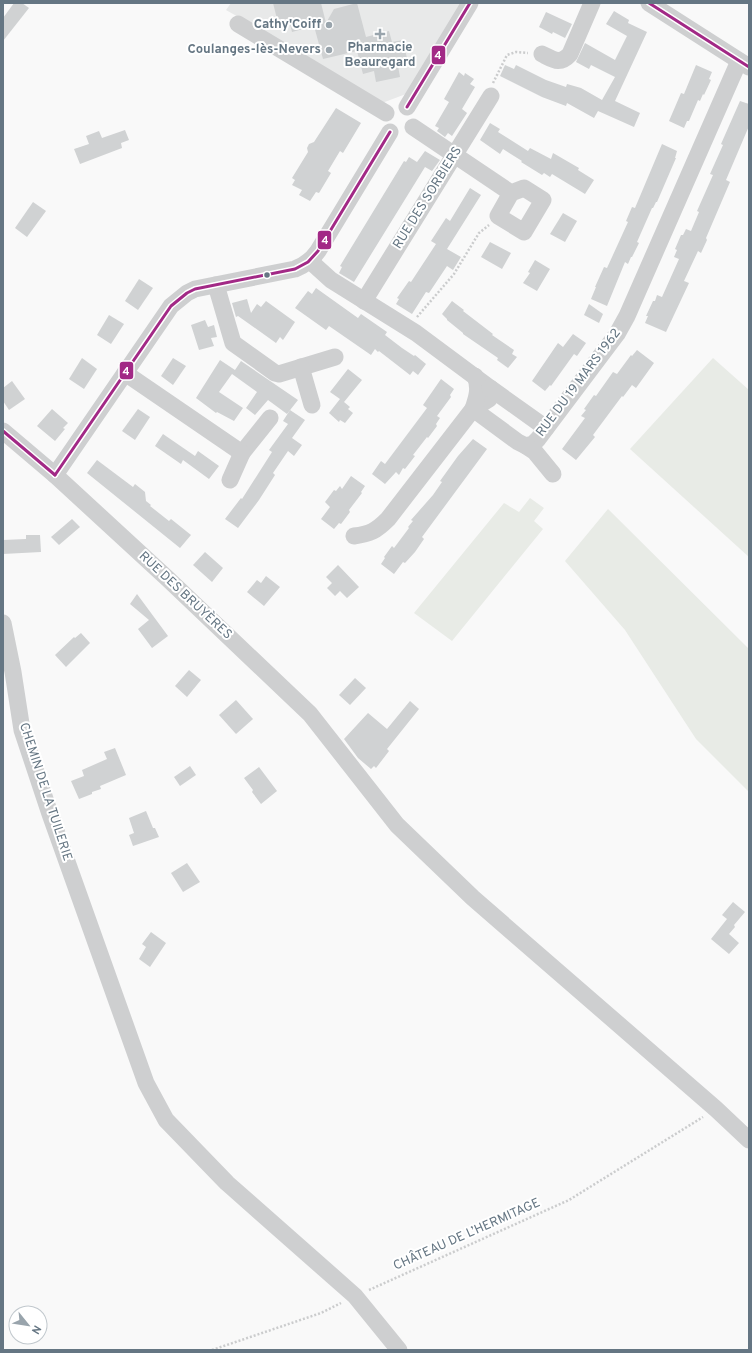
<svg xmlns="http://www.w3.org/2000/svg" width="752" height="1353" font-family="Overpass,sans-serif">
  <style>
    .built { fill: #e8e9e9 }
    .green { fill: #e8ebe6 }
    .building { fill: #d0d2d3 }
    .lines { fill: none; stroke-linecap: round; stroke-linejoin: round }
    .path { stroke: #cbcccd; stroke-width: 2.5; stroke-dasharray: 2 2; stroke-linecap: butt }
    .minor { stroke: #cecfd0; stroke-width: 17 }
    .bus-1-casing { stroke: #fff; stroke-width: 6 }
    .bus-1 { stroke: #a22986; stroke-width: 3 }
    .poi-dot { fill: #99a4ac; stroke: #fff; stroke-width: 1.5 }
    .bus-dot { fill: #657683; stroke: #fff; stroke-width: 1.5 }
    .labels { text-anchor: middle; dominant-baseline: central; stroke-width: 4; stroke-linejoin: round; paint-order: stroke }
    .poi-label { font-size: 13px; font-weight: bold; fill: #657683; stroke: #fff; text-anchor: end }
    .street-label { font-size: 13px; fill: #657683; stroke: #fff }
    .line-badge { stroke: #fff; stroke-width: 1.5 }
    .badge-label { font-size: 11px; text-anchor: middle; font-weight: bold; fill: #fff }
  </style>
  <rect width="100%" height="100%" fill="#f9f9f9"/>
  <path class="built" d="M231 3H461L406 94 382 103 258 28 226 10Z"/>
  <g class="green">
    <path d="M713 358 749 390V557L630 449Z"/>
    <path d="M530 498 544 508 534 521 543 529 452 641 414 613 504 503 519 512Z"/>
    <path d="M608 509 749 649 748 791 696 739 625 630 565 561Z"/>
  </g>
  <g class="building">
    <path d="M14 3H22L29 8 3 41V18Z"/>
    <path d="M273 3H321L326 23 334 9 357 3 366 37 389 31 392 42 403 40 408 63 398 66 400 77 376 82 374 71 363 74 357 51 323 59 314 26 292 32 289 20 278 23Z"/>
    <path d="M614 11 629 20 628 23 647 32 615 101 640 113 634 127 598 111 594 118 567 103 566 106 542 97 500 76 505 65 514 69 516 65 546 80 566 87 567 84 581 88 602 100 615 77 591 65 589 69 576 62 585 43 615 60 627 36 606 24Z"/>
    <path d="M546 12 572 24 565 38 553 32 552 34 539 27Z"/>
    <path d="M696 65 712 72 709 79 711 80 704 95 703 94 700 101 698 100 689 121H687L684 128 669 121 681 93 684 94Z"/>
    <path d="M459 72 464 76 465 73 474 79 470 84 475 87 462 109 467 113 452 136 448 133 445 137 437 131 439 128 435 126 449 102 444 99Z"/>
    <path d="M740 101 749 104V126L726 180 730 182 706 238 707 240 701 253 698 251 684 281 689 283 666 332 645 323 648 316H646L653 301H655L657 295 662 297 679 259 674 257 677 250 675 249 681 235H683L686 229 691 231 699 212 697 211 713 175 710 174 723 145 721 144Z"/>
    <path d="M336 108 361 123 343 153 340 151 328 171 331 173 319 193 316 192 310 201 299 195 302 190 292 185 295 180 292 178 308 152 307 148 309 144 314 142Z"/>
    <path d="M490 123 500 129 498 132 528 151 530 148 551 159 553 153 579 168 578 170 594 180 585 194 552 174 550 177 544 173 542 175 521 162 522 161 503 149 500 154 480 140Z"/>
    <path d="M125 130 129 140 121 143 122 148 80 164 74 149 89 144 86 136 99 131 102 138Z"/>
    <path d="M662 144 677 151 675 158H676L657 202H656L653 208H652L637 242 639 243 632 257H631L628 264 625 262 607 306 591 299 596 287H595L604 267 607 268 628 222 626 221 632 207 635 208Z"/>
    <path d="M425 151 440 160 432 171 425 167 354 282 339 273 342 267 340 266 404 161 406 162 409 157 417 162Z"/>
    <path d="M470 188 481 195 447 249 461 257 453 270 447 266 429 293 426 292 412 314 396 304 399 299 397 298 409 281 411 282 436 244 431 241 446 218 450 221Z"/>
    <path d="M33 202 46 211 27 237 15 228Z"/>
    <path d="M563 213 577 221 565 242 550 234Z"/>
    <path d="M490 242 511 253 502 269 481 257Z"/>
    <path d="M535 260 550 269 537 291 523 283 530 273 528 272Z"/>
    <path d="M139 279 153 288 138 310 125 301Z"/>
    <path d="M316 288 358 318 361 314 387 332 385 335 402 348 414 356 415 355 426 364 418 375 413 371 410 375 379 351 378 352 375 349 371 355 329 326 326 330 295 308 308 291 312 294Z"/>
    <path d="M247 299 251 313 257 304 261 307 266 301 295 322 283 340 280 337 276 343 238 316 236 317 232 303Z"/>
    <path d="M452 301 464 310 463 311 493 334 492 335 514 350 512 354 517 357 508 368 497 360 498 358 463 334V333L447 320V319L442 314Z"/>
    <path d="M589 304 603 314 599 323 584 315Z"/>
    <path d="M109 315 124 324 111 344 97 335Z"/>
    <path d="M205 320 208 327 214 325 217 337 211 338 214 346 199 350 191 325Z"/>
    <path d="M573 334 586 343 577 356 574 354 551 386 550 385 545 391 532 381 558 343 563 347Z"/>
    <path d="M637 350 654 363 636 388 632 385 623 397 622 396 593 435 595 437 576 460 562 449 585 418 581 416 586 410 584 409 594 395 596 396 613 372 617 374 631 355 632 356Z"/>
    <path d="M82 358 97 369 84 389 69 379Z"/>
    <path d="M173 358 186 366 173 385 161 376Z"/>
    <path d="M220 360 235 370 241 361 298 400 287 414 268 400 255 415 246 408 257 392 232 374 219 392 243 408 234 421 217 412 216 413 196 398Z"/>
    <path d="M348 369 362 380 344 402 350 407 348 409 353 413 345 423 340 420 339 422 329 413 340 399 330 392Z"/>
    <path d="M441 379 454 389 450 395 451 397 437 416 440 418 436 424 437 426 428 438 427 437 413 455 415 456 405 469 403 468 399 475 396 472 385 484 372 474 381 461 385 464 427 408 423 405Z"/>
    <path d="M12 381 25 399 9 410 3 401V388Z"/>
    <path d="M52 409 68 423 63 428 65 429 55 441 37 426Z"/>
    <path d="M138 409 150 417 135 440 122 431Z"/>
    <path d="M290 410 305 420 292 438 302 445 294 456 288 451 273 473 275 475 259 500 238 528 225 519 241 498 242 499 272 452 269 450 288 424 283 421Z"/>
    <path d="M163 434 195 456 198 451 219 466 209 479 183 460 181 464 155 446Z"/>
    <path d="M473 439 487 449 422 537 424 539 415 552 405 563 403 562 394 574 381 564 385 558 384 557 392 546 394 548 409 528 408 527 413 521 411 520 433 495 442 482 440 481 458 456Z"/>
    <path d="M97 460 133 487 135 484 145 492 146 501 151 505 150 506 169 521 171 519 191 535 180 548 87 473Z"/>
    <path d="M351 476 365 486 361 492 362 493 349 510 350 512 341 524 339 523 334 529 321 519 330 507 325 502 334 490 336 491 340 486 342 489Z"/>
    <path d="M72 519 80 527 59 545 51 537Z"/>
    <path d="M26 535H40L41 552 3 554V540L26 539Z"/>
    <path d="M205 552 223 568 212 582 193 565Z"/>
    <path d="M338 565 359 587 347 598 340 591 335 596 327 588 332 583 326 577Z"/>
    <path d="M266 576 280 587 264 606 247 592 257 580 261 583Z"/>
    <path d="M137 594 168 636 152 648 138 629 149 620 130 604Z"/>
    <path d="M81 633 90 643 66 667 55 655 74 637 75 638Z"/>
    <path d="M189 670 201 680 187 697 175 686Z"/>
    <path d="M355 678 366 688 350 705 339 695Z"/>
    <path d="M236 700 253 719 236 734 219 715Z"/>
    <path d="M410 701 419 709 387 749 389 751 376 768 374 766 371 769 358 758 344 739 368 713 387 729Z"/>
    <path d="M115 748 126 775 100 786 101 789 92 792V794L79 799 71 781 84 776 82 770 107 759 104 752Z"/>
    <path d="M190 766 196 775 180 786 174 777Z"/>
    <path d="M259 767 277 791 261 804 252 792 253 790 244 778Z"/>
    <path d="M146 811 153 828H155L159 837 133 846 129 835 134 833 129 818Z"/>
    <path d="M187 863 200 882 183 892 171 873Z"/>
    <path d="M733 902 745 912 734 925 735 927 729 934 739 943 729 954 711 939 727 919 722 915Z"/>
    <path d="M151 932 166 943 150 967 139 959 146 947 142 944Z"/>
  </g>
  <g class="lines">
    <g class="path">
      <path d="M493 83 507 55 516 52 528 53"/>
      <path d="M417 317 454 274 479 233 489 225"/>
      <path d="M369 1290 569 1200 703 1117"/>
      <path d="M212 1350 321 1313 341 1303"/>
    </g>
    <g class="minor">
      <path d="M649 3 749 67"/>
      <path d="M238 24 386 113"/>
      <path d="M542 54C554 60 560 65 570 54L592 3"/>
      <path d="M407 107 470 3"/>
      <path d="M413 127 511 193 498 216 524 232 543 200 524 188 511 193"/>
      <path d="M310 261 331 280 416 333 490 388 489 399 473 409 388 519C376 531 370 534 354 536"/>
      <path d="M216 285 233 343 275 373 279 374 335 357"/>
      <path d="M364 301 491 96"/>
      <path d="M301 367 312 405"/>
      <path d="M125 373 242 453 270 418"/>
      <path d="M475 376C480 388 477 397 473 409L518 442 526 446 533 444 538 439 617 334 627 316 739 61"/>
      <path d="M490 388 546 428"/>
      <path d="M3 431 55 475 168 579 310 714 397 825 473 898 716 1109 749 1140"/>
      <path d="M526 446 535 452 553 474"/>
      <path d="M55 475 171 306 187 293 195 289 295 269C305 265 312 260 318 251L390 132"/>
      <path d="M230 480 242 453"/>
      <path d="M3 623 13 672 22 730 50 814 146 1083 166 1120 227 1183 355 1296 399 1350"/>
    </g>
    <g class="bus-1-casing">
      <g id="bus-1">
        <path d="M649 3 749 67"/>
        <path d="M407 107 470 3"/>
        <path d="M3 431 55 475"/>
        <path d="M55 475 171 306 187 293 195 289 295 269 308 262 318 251 390 132"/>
      </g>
    </g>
    <use href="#bus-1" class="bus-1"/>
  </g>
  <g class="poi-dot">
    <circle cx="329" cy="25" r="4"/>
    <path d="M378 28h4v4h4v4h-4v4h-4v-4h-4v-4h4z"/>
    <circle cx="329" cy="50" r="4"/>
  </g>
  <circle class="bus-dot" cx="267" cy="275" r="3.5"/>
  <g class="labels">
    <g class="poi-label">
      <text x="321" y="25">Cathy'Coiff</text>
      <text x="380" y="48" text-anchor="middle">Pharmacie<tspan x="380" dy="15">Beauregard</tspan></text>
      <text x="321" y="50">Coulanges-lès-Nevers</text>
    </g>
    <g class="street-label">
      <text transform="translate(428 198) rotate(-58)">RUE DES SORBIERS</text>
      <text transform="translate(579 383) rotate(-53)">RUE DU 19 MARS 1962</text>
      <text transform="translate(185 596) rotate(43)">RUE DES BRUYÈRES</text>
      <text transform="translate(45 792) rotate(72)">CHEMIN DE LA TUILERIE</text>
      <text transform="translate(467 1235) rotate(-24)">CHÂTEAU DE L’HERMITAGE</text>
    </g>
  </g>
  <g class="line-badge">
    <rect x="431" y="45" width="15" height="20" rx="4" fill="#a22986"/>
    <rect x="317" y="230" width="15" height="20" rx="4" fill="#a22986"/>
    <rect x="119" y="361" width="15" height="19" rx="4" fill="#a22986"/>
  </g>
  <g class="badge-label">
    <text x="438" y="59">4</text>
    <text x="325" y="244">4</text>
    <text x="126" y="375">4</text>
  </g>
  <rect width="752" height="1353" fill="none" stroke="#657683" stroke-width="8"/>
  <g transform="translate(28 1325) rotate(120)"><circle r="19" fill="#ffffff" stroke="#c1c8cd"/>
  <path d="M0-3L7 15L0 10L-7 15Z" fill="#99a4ac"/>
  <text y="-6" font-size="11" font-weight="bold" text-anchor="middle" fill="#657683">N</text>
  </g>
</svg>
